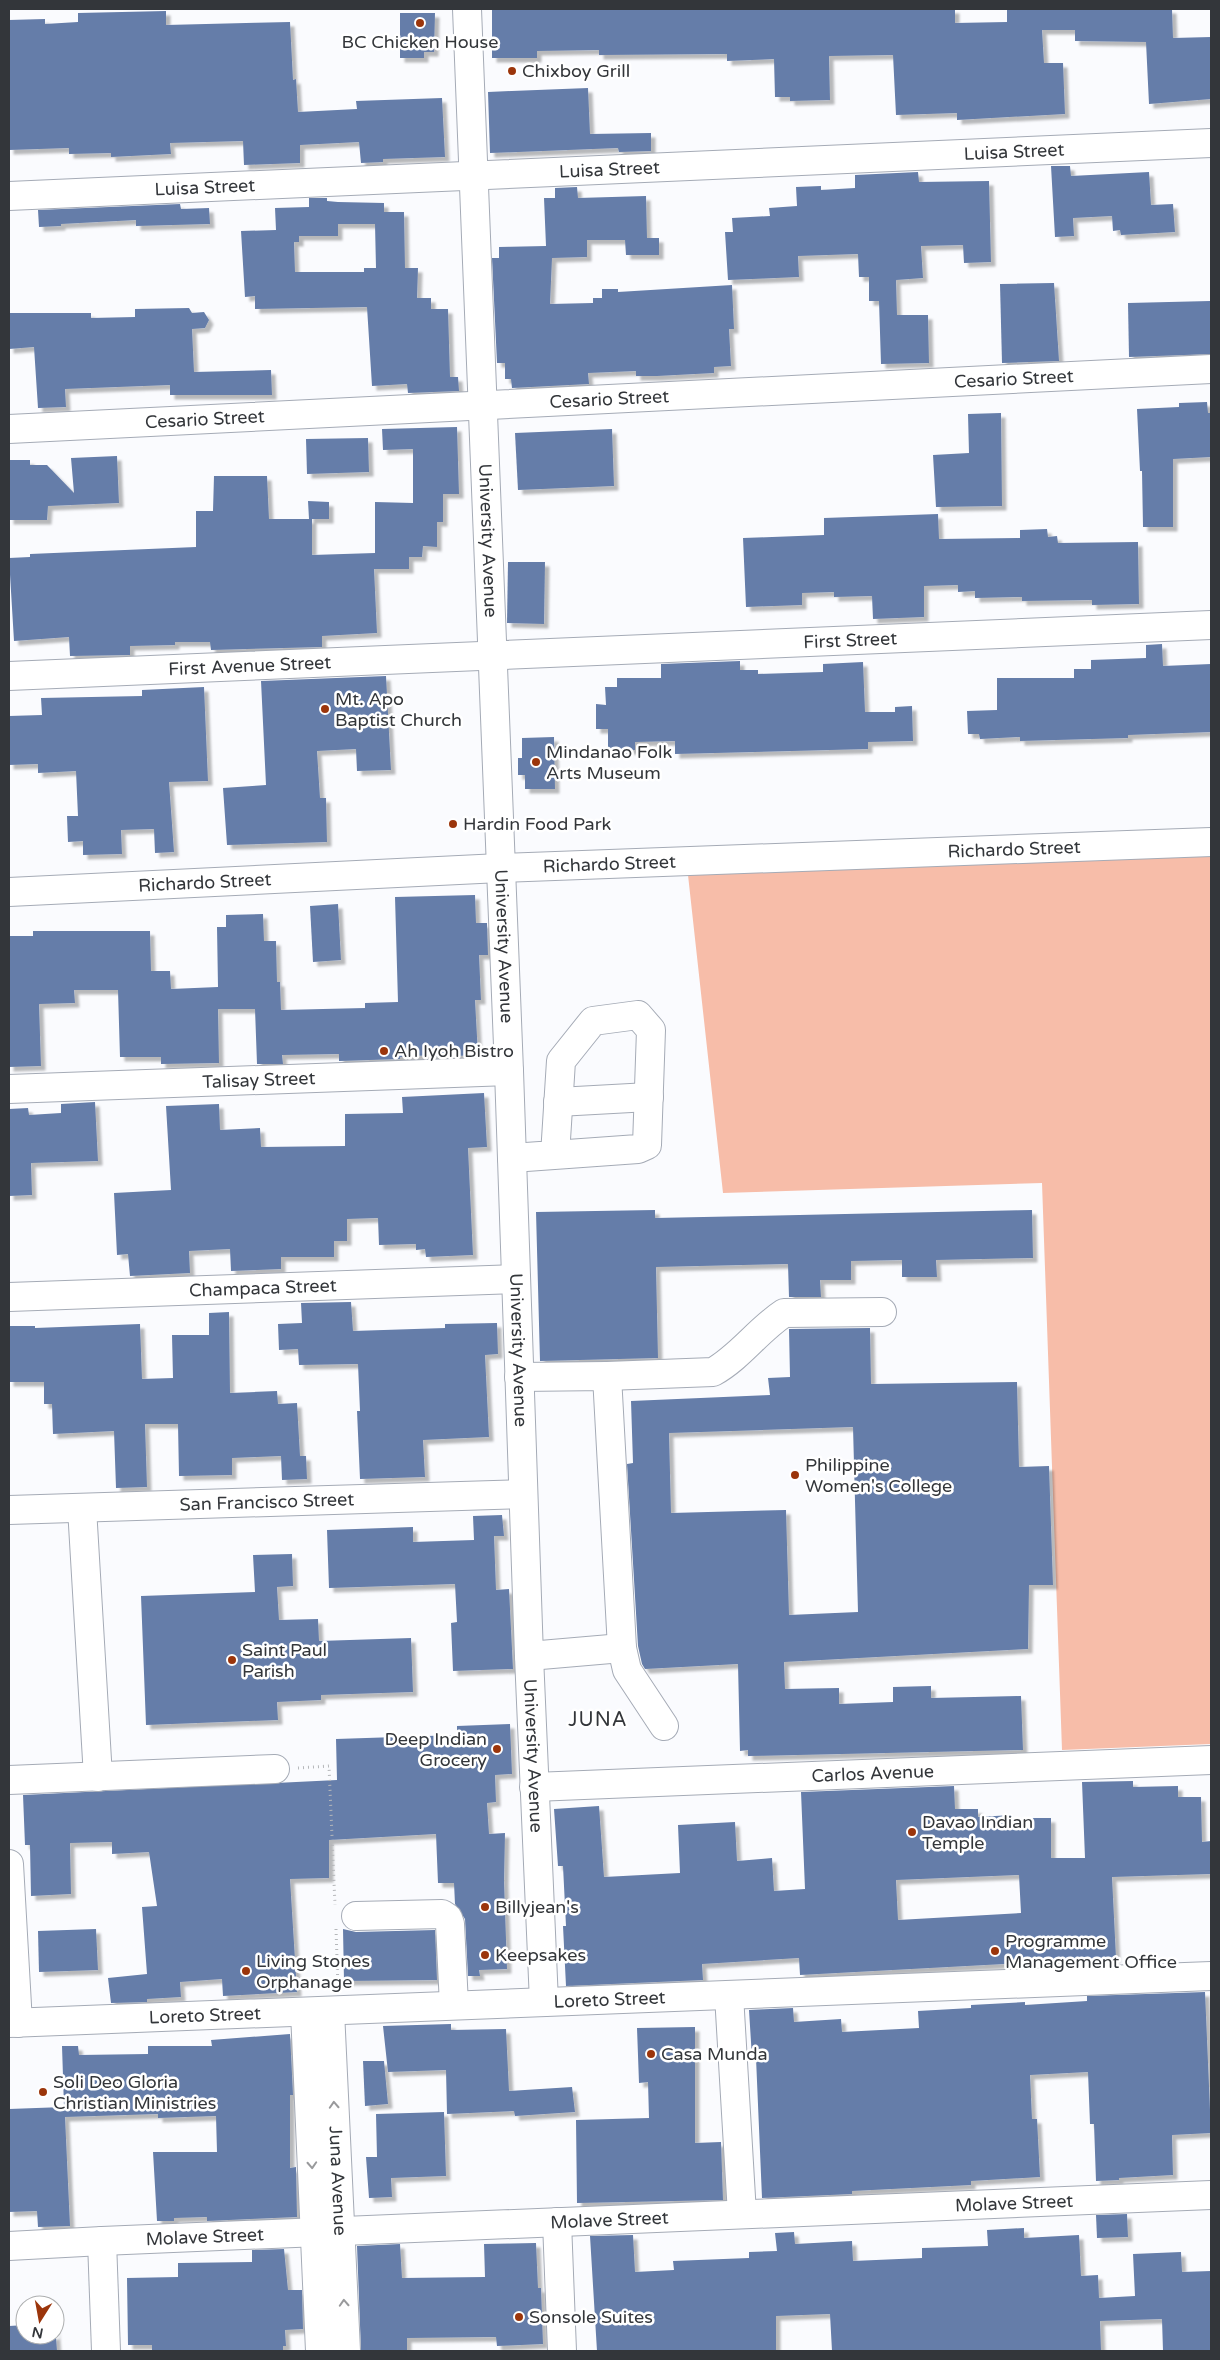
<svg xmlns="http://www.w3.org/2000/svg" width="1220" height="2360" font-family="'Varela Round',sans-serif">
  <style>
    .green { fill: #f7bda9 }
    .building { fill: #657da9; fill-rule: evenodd; filter: url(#shadow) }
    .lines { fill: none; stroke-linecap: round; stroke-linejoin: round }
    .minor-casing { stroke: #a5abb6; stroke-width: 30 }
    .path { stroke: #b5b7ba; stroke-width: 3; stroke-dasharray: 1 4; stroke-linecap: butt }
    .minor { stroke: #fff; stroke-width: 28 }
    .oneway { stroke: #999a9c }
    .poi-dot { fill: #9b350b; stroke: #fff; stroke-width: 2 }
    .labels { text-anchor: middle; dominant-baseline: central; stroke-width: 5; stroke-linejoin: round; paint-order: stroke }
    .poi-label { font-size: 18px; fill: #33363a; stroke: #fff; text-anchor: start }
    .street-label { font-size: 18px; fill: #33363a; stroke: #fff }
    .quarter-label { font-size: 20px; letter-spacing: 1px; fill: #33363a; stroke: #fff }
  </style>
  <defs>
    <filter id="shadow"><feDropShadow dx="4.5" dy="4.5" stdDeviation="1" flood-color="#0004"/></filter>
  </defs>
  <rect width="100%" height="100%" fill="#fafbfe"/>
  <path class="green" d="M1211 850V1744L1062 1750 1042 1183 723 1193 688 875Z"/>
  <g class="building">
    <path d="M492 9H955V23L1007 22V9H1172L1173 38 1211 37V99L1149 104 1146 42 1075 41V30H1042L1044 63H1063L1065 114 957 120V113L896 115 893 55 829 56 830 100 790 101V97H775L774 59 727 61V54L599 55V50L537 51V58H492Z"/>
    <path d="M166 11V25L290 22 293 80 296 79 298 112 357 109 356 101 442 98 445 157 383 159V162L361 163 359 142 300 145V163L244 165 243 141 170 143 171 154 111 157V153L69 154V148L9 150V20L45 19V24L78 22V13Z"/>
    <path d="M400 13H435L434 52H424V58H400Z"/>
    <path d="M588 88 590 134 651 133V151L619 152 618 148 490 153 488 92Z"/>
    <path d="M1051 166H1070L1071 176 1149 172 1151 205 1173 204 1175 232 1121 235 1120 230 1113 231 1112 216 1073 218 1074 236 1055 237Z"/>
    <path d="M918 172 919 182 989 181 991 262 964 263 963 245 921 246 923 278 896 280 897 315H928L929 363 881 364 879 301H869V277H859L858 254 798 256 799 277 728 280 725 232H733L732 218 770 216 769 208 797 206 796 187 821 186V190L855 188V175Z"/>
    <path d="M577 187 578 198 646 196 647 238H659V255H626L625 240H587V257L552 258 550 304 593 303V298H602V289H618V292L732 285 734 329H729L731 366 714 367V373L657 376H636V371L588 373 589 384 512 388 511 379H505V363H497L492 258H499V247L546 246 544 198H555V188Z"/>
    <path d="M309 198H327V201L338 202 384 203V212H404L405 268H418L417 298H431V309H448L450 377H458L459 391 408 393 407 384 372 386 367 307 255 309V296L245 297 241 231 276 230 275 208 309 207ZM338 224H375L376 268H364V272H295L294 242H299V236H338Z"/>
    <path d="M180 204 181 209 209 208 210 224 136 226V220L61 224V226L39 227 38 210Z"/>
    <path d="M1054 283 1059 361 1002 363 1000 284Z"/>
    <path d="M1210 301 1211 354 1129 357 1128 303Z"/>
    <path d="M189 308 192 313 204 312 209 320 205 328 192 329 194 372 271 370 272 395H170V385L65 389 66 407 38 408 34 347 9 349V313H91V318L135 317V309Z"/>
    <path d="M1207 402 1208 413H1211V457L1173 459V527H1143L1142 471H1140L1137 409 1179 407V403Z"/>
    <path d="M1001 413 1002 506 936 507 933 455 969 453 968 414Z"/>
    <path d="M457 427 459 494H443V522H437V547L423 546 422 557H409V569H374L377 633 322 636V647L211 650 210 642H175V645L130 646V655L70 656 69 637 14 641 9 558 30 557V554L196 547V511H213L214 476H267L269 519H309L308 501 329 502V519H312V555L375 553V502L413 503V449L383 450 382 429Z"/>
    <path d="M612 429 614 486 518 490 515 433Z"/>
    <path d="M368 438 369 472 307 474 306 439Z"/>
    <path d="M117 456 119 503 48 506 47 520H9V460H30V465H47L74 493 71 458Z"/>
    <path d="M938 514 939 539 1020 538V530L1047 529 1048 537 1057 536 1058 543 1138 542 1139 604 1092 605V600L1022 601V597L975 598V591L958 592V585L924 586V617L873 619 872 596 834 597V592L802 593V605L746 607 743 538 824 535V518Z"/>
    <path d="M508 562H545L544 624 507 623Z"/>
    <path d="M1162 644 1163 666 1211 664V732L1128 735V738L1020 741V737L980 739 979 734H968L967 711 997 710V678H1074V669H1091V660L1146 658V645Z"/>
    <path d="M740 661V670H758V674L823 672V664L863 662 865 712H895V707L912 706 913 741 868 742V749L675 754V741L635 742V750H608V729H596V704L606 705 605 687H617V678H661V664Z"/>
    <path d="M386 676 391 770 357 771 356 749 317 751 320 798H326L327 842 227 845 223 788 266 785 261 681Z"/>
    <path d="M204 687 208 781 169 782 174 852 155 853 154 829 121 830 122 854 83 855V841L68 842 67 816H78L76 771 38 773V764L9 765V716L42 715 41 698 142 696V690Z"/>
    <path d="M554 737 555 789H525V775H518V758H522V738Z"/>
    <path d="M475 895 476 923H487L488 955H479L481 1000H475L478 1055 431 1057V1055L400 1057V1059L339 1061V1054L282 1055 283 1064H257L255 1009H218L219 1063 161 1064V1057H120L118 990H74L75 1003 39 1004 41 1066 9 1067V936H33V931H150L151 971H170L171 989 218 987 217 927H226V915L263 914 264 941H276L277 982H280L281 1010 365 1008V1003L398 1002 395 897Z"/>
    <path d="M338 904 341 960 313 962 310 906Z"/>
    <path d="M484 1093 487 1147 468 1148 473 1255 426 1257 425 1249 416 1250V1244L379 1245 378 1218 347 1219V1241H334V1257H281V1269L231 1271 230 1249 189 1251 190 1273 130 1276 128 1254 117 1255 114 1193 171 1190 166 1106 219 1104 220 1130 260 1128 261 1147 345 1146V1114L403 1113 402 1097Z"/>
    <path d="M95 1102 98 1161 31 1163 32 1195 9 1196V1109L28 1108 29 1115 61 1113V1104Z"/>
    <path d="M655 1210V1218L1032 1210 1033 1258 936 1260 937 1277H902V1260L851 1261V1280H820L821 1297H789L788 1264 656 1267 658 1358 540 1361 536 1212Z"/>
    <path d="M351 1302 353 1331 445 1328V1324L497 1323 498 1354 485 1355 489 1437 423 1440 425 1477 360 1479 357 1411H360L358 1364 299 1365 298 1349 279 1350 278 1324 302 1323 301 1303Z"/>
    <path d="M229 1312 230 1393 277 1391 278 1404 297 1403 300 1456H306L307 1479 282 1480 281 1456 232 1458V1475L179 1476 178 1424H145L147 1487 116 1488 114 1431 53 1434 52 1404H44V1382H9V1326H35V1328L140 1324 142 1379 173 1378 172 1335H209V1313Z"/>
    <path d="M870 1328 871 1384 1017 1382 1019 1467 1049 1466 1053 1585H1029L1028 1649 784 1662 785 1689 839 1688V1704L893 1702V1687L931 1686V1698L1021 1696 1023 1750 748 1756V1750L740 1751 738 1664 645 1669 642 1664 638 1646 627 1464 633 1463 631 1401 770 1395 768 1378 790 1377 789 1329ZM853 1427 858 1612 789 1615 786 1510 671 1513 669 1433Z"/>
    <path d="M502 1515 504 1536H494L496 1590 509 1589 513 1669 453 1671 451 1623 457 1622 455 1584 329 1588 327 1530 413 1527V1542L474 1540 473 1516Z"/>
    <path d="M292 1554 293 1586 277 1587 279 1620 318 1619 319 1641 411 1638 413 1692 321 1695V1700L277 1702 278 1720 146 1725 141 1596 255 1592 253 1555Z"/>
    <path d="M510 1724 512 1774 495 1775 496 1802 487 1803 489 1834 505 1833 504 1881 507 1969 479 1970 480 1976H468L465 1919 455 1904 454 1883H438L436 1834 329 1840V1878L290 1879 297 1992 223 1996 222 1979 180 1982 181 1997 147 1999V2002L111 2003 108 1978 147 1974 142 1907 157 1906 149 1852 112 1854V1842L70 1843 71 1894 31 1896 30 1845H25L23 1795 337 1780 336 1739 457 1735V1726Z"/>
    <path d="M1133 1781V1787L1178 1786V1797H1201L1202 1842 1211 1841V1874L1112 1877 1116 1958 1048 1961V1967L1023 1968V1963L800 1975 799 1958 702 1964 703 1980 566 1986 563 1926H566L563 1866H558L554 1809 599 1806 604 1877 680 1873 678 1825 735 1822 737 1861 772 1858 774 1891 805 1889 801 1792 954 1786 955 1809H978V1817L1012 1815V1818H1051V1858H1085L1082 1782ZM1019 1875 1021 1913 898 1920 896 1880Z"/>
    <path d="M96 1929 98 1970 39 1972 38 1931Z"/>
    <path d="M343 1929 356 1932 435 1930 437 1980 344 1981Z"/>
    <path d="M1205 1992 1211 2133 1172 2135 1173 2175 1119 2178V2180L1096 2181 1094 2124H1090L1088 2072 1030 2075 1032 2119H1037L1040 2177 971 2181V2185L852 2191V2194L762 2198 756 2058H752L749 2010 793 2008 794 2022 841 2019 842 2032 919 2028 918 2011 971 2008V2005L1025 2002V2005L1087 2001V1996Z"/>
    <path d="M451 2024V2030L506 2029 509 2091 572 2087 575 2112 515 2116 514 2111 447 2114 446 2070 388 2072 383 2026Z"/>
    <path d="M695 2027V2143L721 2142 723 2200 577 2203 576 2120 649 2118 648 2082 639 2083 637 2028Z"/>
    <path d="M290 2034 293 2095H290V2168L296 2167 297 2217 207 2221V2217L174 2218V2221H157L153 2152H217L216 2116 158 2118V2114L65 2117 70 2226 38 2227 37 2211 9 2212V2109L64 2107 62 2046H78L79 2055 148 2054V2046H212L211 2040Z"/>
    <path d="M363 2061H384L388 2104 365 2106Z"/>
    <path d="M444 2112 446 2176 391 2178 392 2197 369 2198 366 2157H377L376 2114Z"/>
    <path d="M1127 2214 1128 2237 1097 2238 1096 2215Z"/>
    <path d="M1024 2228V2238L1079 2235 1081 2276 1098 2275 1099 2298 1135 2296 1133 2254 1181 2252 1182 2272 1211 2271V2351H1163L1162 2319 1100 2321 1101 2351H832L830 2314 776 2316V2351H597L590 2236 633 2235 635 2272 674 2270 673 2261 749 2258V2252L777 2251 775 2233 794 2232 795 2244 852 2241 853 2261 922 2258V2248L988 2246 987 2230Z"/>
    <path d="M536 2243 538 2288H541L543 2344 497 2346 496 2337 407 2338V2351H361L357 2246 400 2244 402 2278 485 2277 484 2244Z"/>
    <path d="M284 2249 288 2290H302L303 2329 285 2330 286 2346H283V2351H152V2345H128L127 2278 178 2277V2263L252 2262V2250Z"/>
    <path d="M55 2324 57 2351H10L9 2326 25 2325V2335H55Z"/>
  </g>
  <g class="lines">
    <g class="minor-casing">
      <g id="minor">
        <path id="s1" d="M467 9 509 1071 529 1656 544 2002"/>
        <path id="s2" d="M9 196 1211 143"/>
        <path id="s3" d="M9 429 1211 369"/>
        <path id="s4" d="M9 676 1211 625"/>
        <path id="s5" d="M9 892 500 868 1211 842"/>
        <path id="s6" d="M9 1089 509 1071"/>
        <path d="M558 1102 649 1097"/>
        <path d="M512 1158 638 1149 647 1145 651 1030 638 1015 593 1021 561 1061 555 1155"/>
        <path id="s7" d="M9 1297 516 1279"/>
        <path d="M607 1376 713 1372C740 1357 758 1330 784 1313L882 1312"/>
        <path d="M519 1377 607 1376 622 1648 627 1670 664 1726"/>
        <path d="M82 1508 98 1777"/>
        <path id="s8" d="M9 1510 523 1494"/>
        <path d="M529 1656 622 1648"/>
        <path d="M9 1780 275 1769"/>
        <path id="s9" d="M534 1787 1211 1760"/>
        <path d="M9 1864 18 2023"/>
        <path d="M356 1916 442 1914 448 1918 450 1924 454 2005"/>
        <path d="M729 1995 742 2214"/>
        <path id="s10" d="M330 2011 346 2351"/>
        <path d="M305 2012 320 2351"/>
        <path id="s11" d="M9 2023 1211 1976"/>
        <path d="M557 2222 562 2351"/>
        <path d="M102 2241 106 2351"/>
        <path id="s12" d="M9 2246 102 2241 1211 2195"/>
      </g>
    </g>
    <g class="path">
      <path d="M298 1768 329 1766 335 1905"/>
      <path d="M336 1929 338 1988"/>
    </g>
    <use href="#minor" class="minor"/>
  </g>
  <defs><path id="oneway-chevron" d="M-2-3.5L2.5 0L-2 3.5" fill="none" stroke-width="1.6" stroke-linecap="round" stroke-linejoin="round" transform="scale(1.25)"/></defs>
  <g class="oneway">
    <use href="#oneway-chevron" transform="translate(334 2105) rotate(-93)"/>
    <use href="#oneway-chevron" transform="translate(312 2165) rotate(87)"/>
    <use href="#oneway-chevron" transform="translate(344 2303) rotate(-93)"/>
  </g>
  <g class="poi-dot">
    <circle cx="420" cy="23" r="5"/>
    <circle cx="512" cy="71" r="5"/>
    <circle cx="325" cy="709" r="5"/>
    <circle cx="536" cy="762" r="5"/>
    <circle cx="453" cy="824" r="5"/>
    <circle cx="384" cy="1051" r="5"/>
    <circle cx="795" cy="1475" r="5"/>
    <circle cx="232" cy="1660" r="5"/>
    <circle cx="497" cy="1749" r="5"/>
    <circle cx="912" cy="1832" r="5"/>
    <circle cx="485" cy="1907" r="5"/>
    <circle cx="995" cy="1951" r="5"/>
    <circle cx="485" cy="1955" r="5"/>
    <circle cx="246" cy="1971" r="5"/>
    <circle cx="651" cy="2054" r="5"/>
    <circle cx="43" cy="2092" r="5"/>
    <circle cx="519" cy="2317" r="5"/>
  </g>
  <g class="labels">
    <g class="poi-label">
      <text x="420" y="42" text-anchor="middle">BC Chicken House</text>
      <text x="522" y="71">Chixboy Grill</text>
      <text x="335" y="699">Mt. Apo<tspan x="335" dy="21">Baptist Church</tspan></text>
      <text x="546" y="752">Mindanao Folk<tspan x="546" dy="21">Arts Museum</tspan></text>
      <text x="463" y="824">Hardin Food Park</text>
      <text x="394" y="1051">Ah Iyoh Bistro</text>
      <text x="805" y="1465">Philippine<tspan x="805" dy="21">Women's College</tspan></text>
      <text x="242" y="1650">Saint Paul<tspan x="242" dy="21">Parish</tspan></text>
      <text x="487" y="1739" text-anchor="end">Deep Indian<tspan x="487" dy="21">Grocery</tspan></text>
      <text x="922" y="1822">Davao Indian<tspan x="922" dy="21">Temple</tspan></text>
      <text x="495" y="1907">Billyjean's</text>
      <text x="1005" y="1941">Programme<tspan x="1005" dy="21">Management Office</tspan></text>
      <text x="495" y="1955">Keepsakes</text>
      <text x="256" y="1961">Living Stones<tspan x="256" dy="21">Orphanage</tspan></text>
      <text x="661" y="2054">Casa Munda</text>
      <text x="53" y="2082">Soli Deo Gloria<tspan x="53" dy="21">Christian Ministries</tspan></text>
      <text x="529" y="2317">Sonsole Suites</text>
    </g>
    <g class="street-label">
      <text stroke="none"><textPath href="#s2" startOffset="1006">Luisa Street</textPath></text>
      <text stroke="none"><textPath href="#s2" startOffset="601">Luisa Street</textPath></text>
      <text stroke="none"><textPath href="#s2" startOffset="196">Luisa Street</textPath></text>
      <text stroke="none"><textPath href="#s3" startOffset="1006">Cesario Street</textPath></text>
      <text stroke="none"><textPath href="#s3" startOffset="601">Cesario Street</textPath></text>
      <text stroke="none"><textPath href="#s3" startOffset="196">Cesario Street</textPath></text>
      <text stroke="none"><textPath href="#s1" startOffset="532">University Avenue</textPath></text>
      <text stroke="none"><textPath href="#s4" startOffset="842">First Street</textPath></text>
      <text stroke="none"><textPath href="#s4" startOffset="241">First Avenue Street</textPath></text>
      <text stroke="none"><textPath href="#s5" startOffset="1006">Richardo Street</textPath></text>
      <text stroke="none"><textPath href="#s5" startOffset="601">Richardo Street</textPath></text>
      <text stroke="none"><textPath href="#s5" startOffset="196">Richardo Street</textPath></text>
      <text stroke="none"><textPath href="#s1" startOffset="938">University Avenue</textPath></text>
      <text stroke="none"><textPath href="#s6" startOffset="250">Talisay Street</textPath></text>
      <text stroke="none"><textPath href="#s7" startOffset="254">Champaca Street</textPath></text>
      <text stroke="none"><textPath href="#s1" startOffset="1342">University Avenue</textPath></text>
      <text stroke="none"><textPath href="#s8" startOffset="258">San Francisco Street</textPath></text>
      <text stroke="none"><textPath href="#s1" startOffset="1748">University Avenue</textPath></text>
      <text stroke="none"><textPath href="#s9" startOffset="339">Carlos Avenue</textPath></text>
      <text stroke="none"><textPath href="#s11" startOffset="601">Loreto Street</textPath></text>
      <text stroke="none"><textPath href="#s11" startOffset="196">Loreto Street</textPath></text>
      <text stroke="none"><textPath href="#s10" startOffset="170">Juna Avenue</textPath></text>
      <text stroke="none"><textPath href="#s12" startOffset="1006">Molave Street</textPath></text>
      <text stroke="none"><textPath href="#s12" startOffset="601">Molave Street</textPath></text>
      <text stroke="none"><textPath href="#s12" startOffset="196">Molave Street</textPath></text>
    </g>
    <g class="quarter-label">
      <text x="598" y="1720">JUNA</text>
    </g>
  </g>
  <rect width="1220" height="2360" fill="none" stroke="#33363a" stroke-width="20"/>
  <g transform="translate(40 2320) rotate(191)"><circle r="24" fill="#ffffff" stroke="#adafb0"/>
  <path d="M0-4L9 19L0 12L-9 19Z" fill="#9b350b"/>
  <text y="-8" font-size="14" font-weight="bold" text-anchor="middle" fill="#33363a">N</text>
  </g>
</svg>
